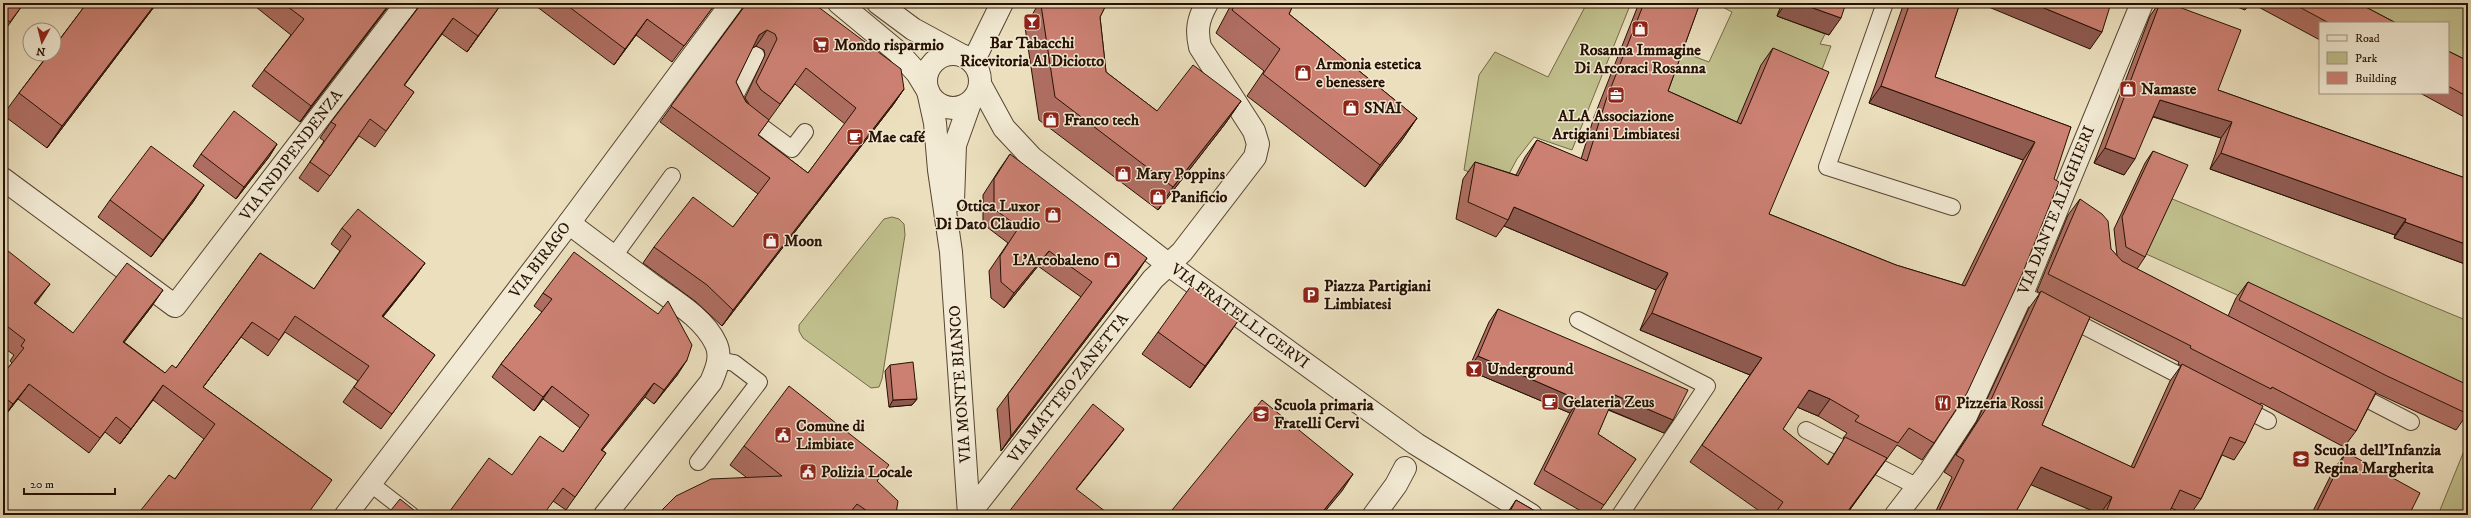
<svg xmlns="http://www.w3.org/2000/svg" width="2471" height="518" font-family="'IM FELL DW Pica',serif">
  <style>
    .green { fill: #c0bf8c; stroke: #736848 }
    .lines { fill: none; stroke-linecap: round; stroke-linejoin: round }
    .service-casing { stroke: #574432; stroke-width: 18 }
    .pedestrian-casing { stroke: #574432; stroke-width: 24 }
    .minor-casing { stroke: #574432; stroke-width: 24 }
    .tertiary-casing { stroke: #574432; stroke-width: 24 }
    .service { stroke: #f2ead4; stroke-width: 16 }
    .pedestrian { stroke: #f2ead4; stroke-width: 22 }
    .minor { stroke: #f2ead4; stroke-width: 22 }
    .tertiary { stroke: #f2ead4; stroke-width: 22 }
    .wall { fill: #af6e62; stroke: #261103; fill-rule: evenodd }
    .shaded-wall { fill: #8e5a50; stroke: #261103 }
    .building { fill: #cb8072; stroke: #261103; fill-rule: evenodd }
    .labels { text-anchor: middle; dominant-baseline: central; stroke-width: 3; stroke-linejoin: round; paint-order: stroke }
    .poi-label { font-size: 16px; font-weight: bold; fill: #261103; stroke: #f2ead4; text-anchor: start }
    .street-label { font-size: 16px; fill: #261103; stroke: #f2ead4 }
  </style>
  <rect width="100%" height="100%" fill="#ebdfbd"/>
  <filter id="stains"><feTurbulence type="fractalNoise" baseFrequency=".005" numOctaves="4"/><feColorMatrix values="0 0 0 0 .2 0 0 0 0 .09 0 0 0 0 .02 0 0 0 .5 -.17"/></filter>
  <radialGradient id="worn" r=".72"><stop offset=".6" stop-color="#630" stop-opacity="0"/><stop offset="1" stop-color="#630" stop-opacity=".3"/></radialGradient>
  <g class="green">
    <path d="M1587 3H1631L1572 150 1534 137 1517 159 1503 185 1464 170 1479 75 1495 52 1548 77Z"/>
    <path d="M1715 3H1782L1777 16 1825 34 1820 44 1831 46 1815 88 1693 227 1656 108 1677 50 1709 62 1732 12Z"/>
    <path d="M2357 3H2468V63L2448 52V23H2394Z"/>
    <path d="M2170 198 2468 321V399L2144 253Z"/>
    <path d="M892 217 899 219 904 224 905 235 882 379 879 387 871 388 803 338 799 331V325L884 219Z"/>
    <path d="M2468 441V515H2438Z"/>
  </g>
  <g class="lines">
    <g class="service-casing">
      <g id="service">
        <path d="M1885 3 1827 167 1952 207"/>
        <path d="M756 55 734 98 743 113 792 149 805 132"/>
        <path d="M614 256 672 176"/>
        <path d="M2022 294 2196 384"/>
        <path d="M1578 320 1707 386 1620 515"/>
        <path d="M2353 392 2411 422"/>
        <path d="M2239 406 2268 421"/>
        <path d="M1806 430 1918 487"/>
        <path d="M698 462 759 382 734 363 718 360"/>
        <path d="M371 484 411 515"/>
      </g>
    </g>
    <g class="pedestrian-casing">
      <path id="pedestrian" d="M1374 515 1396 485 1405 468"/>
    </g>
    <g class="minor-casing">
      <g id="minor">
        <path d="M980 84 1004 128 1032 158 1169 265 1416 444 1531 515"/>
        <path d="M3 179 175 306 407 3"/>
        <path d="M569 223C596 244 624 264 652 285 674 301 704 318 716 344 722 357 716 370 711 382L605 515"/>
        <path d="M969 514 1153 279 1182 252 1255 157 1258 144 1254 131 1200 47C1196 30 1198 19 1207 3"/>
        <path d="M346 515 569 223 732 3"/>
      </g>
    </g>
    <g class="tertiary-casing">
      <g id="tertiary">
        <path d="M839 3 898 52 917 73 928 91 935 123 939 170 951 252 969 515"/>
        <path d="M878 3 913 29 961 55"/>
        <circle cx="953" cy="81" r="27"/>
        <path d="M973 62 1002 3"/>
        <path d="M953 201 955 145 970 103"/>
        <path d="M1896 515 1930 471 1966 416 2022 294 2142 3"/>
      </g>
    </g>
    <use href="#service" class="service"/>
    <use href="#pedestrian" class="pedestrian"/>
    <use href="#minor" class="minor"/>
    <use href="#tertiary" class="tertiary"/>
  </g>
  <g class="wall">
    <path d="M3 3H24L3 33Z"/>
    <path d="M87 3H157L47 148 3 115 19 93Z"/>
    <path d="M251 3H391L300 122 252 86 264 70 291 35Z"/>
    <path d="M418 3H502L467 52 442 34 404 85 414 92 375 147 359 136 318 192 299 178 324 141 320 138 331 122 417 9Z"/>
    <path d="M532 3H716L672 62 636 35 614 65Z"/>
    <path d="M743 3H813L904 89 893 105 722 326 695 301 643 263 654 247 733 227 758 194 660 122 742 9ZM756 46 764 50 765 55 745 98 749 104 746 102 736 82 752 48ZM795 84 845 124 808 173 758 135Z"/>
    <path d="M1039 3H1107L1100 17 1106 72 1157 111 1241 101 1225 124 1158 210 1039 120 1025 27Z"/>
    <path d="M1232 3H1294L1289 14 1417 118 1402 140 1365 187 1247 96 1264 71 1216 33Z"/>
    <path d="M1437 3H1450L1446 7Z"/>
    <path d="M1639 3H1700L1668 91 1737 122 1761 65 1773 48 1769 214 1896 265 1962 285 2023 160 1869 103 1904 3H1960L1935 77 2071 127 1934 443 1922 460 1897 445 1846 515H1765L1690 462 1750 375 1640 330 1656 290 1504 226 1496 237 1456 219 1463 179 1475 162 1516 175 1525 157 1537 140 1581 159 1594 117ZM1797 407 1818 416 1847 433 1843 438 1844 439 1827 465 1783 429Z"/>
    <path d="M1782 3H1846L1829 35 1777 16Z"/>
    <path d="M2159 3H2168L2218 90 2468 179 2465 264 2394 238 2395 235 2210 169 2221 138 2153 117 2124 175 2094 163 2150 16Z"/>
    <path d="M2251 3H2358L2396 23H2320V40Z"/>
    <path d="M2448 51 2468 61V119L2420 93H2448Z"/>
    <path d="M277 144 269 157 236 199 193 166 201 154Z"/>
    <path d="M2153 151 2145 257 2137 269 2228 316 2236 298 2248 282 2468 413 2456 430 2376 393 2356 431 2344 447 2261 403 2245 443 2234 460 2222 455 2201 499 2190 515H2187L2171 508 2168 515H2100V514L2031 484 2014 515H1934L1952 477 1944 472 1977 421 2029 308 2040 293 2037 291 2068 215 2080 199 2111 249 2117 256 2114 229 2145 163ZM2090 317 2179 362 2178 364 2181 366 2170 381 2131 467 2042 425Z"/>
    <path d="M1010 154 1137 273 1001 451 997 409 1008 394 1081 297 1038 266 1004 308 991 298 989 271 1008 243 983 224V195L999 170Z"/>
    <path d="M204 185 193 202 151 257 98 217 110 200Z"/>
    <path d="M342 228 425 263 414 278 383 317 435 355 381 429 343 402 358 381 285 332 268 356 241 337 203 387 332 480 175 479 204 439 153 400 120 444 105 432 89 453 18 399 3 418V374L12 363 10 361 14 355 3 347V247L39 299 35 304 73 333 152 306 124 342 165 373 176 368 260 253 314 289 340 251 331 244Z"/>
    <path d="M543 293 678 374 654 404 645 397 602 450 606 453 566 510 553 501 512 475 563 452 580 428 543 399 534 411 492 377 501 364 542 312 534 306Z"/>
    <path d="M1498 309 1664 433 1608 410 1598 434 1636 459 1597 515H1588L1534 484 1570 413 1468 370 1489 322Z"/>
    <path d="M1158 332 1223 343 1190 388 1142 354Z"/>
    <path d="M890 365 917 399 912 405 889 407 885 371Z"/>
    <path d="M744 446 877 482 896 514 895 515H659L663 509 746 477 730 465Z"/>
    <path d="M2346 452 2409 515H2311L2333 471Z"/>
    <path d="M1516 500 1542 515H1506Z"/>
  </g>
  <g class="shaded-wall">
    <path d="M156 3H157L47 148 62 126Z"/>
    <path d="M390 3H391L300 122 311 106Z"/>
    <path d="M502 3 493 16 467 52 478 36Z"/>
    <path d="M1786 3H1799L1841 18 1829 35 1777 16Z"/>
    <path d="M1979 3H2032L2102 32 2090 49Z"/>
    <path d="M2227 3H2250L2245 10Z"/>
    <path d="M453 18 442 34 393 101 404 85Z"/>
    <path d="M647 19 636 35 614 65 625 49Z"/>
    <path d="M767 30 756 46 748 51 759 35Z"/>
    <path d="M1881 86 2035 142 2023 160 1869 103Z"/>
    <path d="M904 89 893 105 722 326 733 310Z"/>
    <path d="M2160 100 2232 122 2221 138 2149 115Z"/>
    <path d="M1241 101 1225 124 1158 210 1173 187Z"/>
    <path d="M1417 118 1402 140 1365 187 1380 165Z"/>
    <path d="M277 144 269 157 236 199 244 187Z"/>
    <path d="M2105 148 2135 159 2124 175 2094 163Z"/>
    <path d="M2221 153 2406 219 2395 235 2210 169Z"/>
    <path d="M204 185 193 202 151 257 163 240Z"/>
    <path d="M1514 207 1668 273 1656 290 1504 226 1508 220Z"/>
    <path d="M2405 222 2468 245V260L2465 264 2394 238Z"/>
    <path d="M1049 251 1038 266 1004 308 1014 293Z"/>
    <path d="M1147 258 1137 273 1001 451 1011 436Z"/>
    <path d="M425 263 414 278 371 331 382 316Z"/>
    <path d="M50 284 39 299 24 319 34 303Z"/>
    <path d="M163 290 152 306 113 357 123 342Z"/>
    <path d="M1652 313 1762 358 1750 375 1640 330Z"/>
    <path d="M1238 321 1223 343 1190 388 1205 366Z"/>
    <path d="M252 322 241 337 192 402 203 387Z"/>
    <path d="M1478 356 1579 400 1570 413 1468 370Z"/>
    <path d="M687 360 678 374 654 404 664 390Z"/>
    <path d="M654 383 645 397 592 463 601 450Z"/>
    <path d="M29 384 18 399 3 418 13 404Z"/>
    <path d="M163 385 153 400 120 444 131 429Z"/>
    <path d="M552 386 543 399 534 411 543 397Z"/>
    <path d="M1809 390 1830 399 1818 416 1797 407Z"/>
    <path d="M1615 395 1673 420 1664 433 1605 408Z"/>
    <path d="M917 399 912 405 889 407 893 400Z"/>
    <path d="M1124 429 1115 441 1067 501 1076 489Z"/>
    <path d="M1887 458 1846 515H1845Z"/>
    <path d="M2041 467 2112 497 2100 514 2029 484Z"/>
    <path d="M1353 474 1342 491 1322 515H1320Z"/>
  </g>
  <g class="building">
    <path d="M3 3H24L10 22 3 17Z"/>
    <path d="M87 3H156L62 126 19 93 49 54H54V47Z"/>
    <path d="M283 3H390L311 106 264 70 304 19Z"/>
    <path d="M422 3H502L478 36 453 18 404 85 414 92 386 131 370 119 330 176 310 162 336 125 331 122Z"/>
    <path d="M564 3H716L684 46 647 19 625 49Z"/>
    <path d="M747 3H813L901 69 904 89 733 310 707 285 654 247 693 197 733 227 770 178 671 106ZM767 30 775 34 777 39 756 82 761 90 780 104 806 68 856 108 808 173 758 135 769 120 746 102 736 82 759 35Z"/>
    <path d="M1042 3H1107L1100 17 1106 72 1157 111 1193 65 1241 101 1173 187 1055 97 1041 5Z"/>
    <path d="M1236 3H1294L1289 14 1417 118 1380 165 1263 74 1280 49 1232 10Z"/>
    <path d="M1644 3H1700L1668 91 1741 124 1773 48 1829 72 1769 214 1896 265 1965 286 2035 142 1881 86 1910 3H1960L1935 77 2071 127 2054 179 2059 182 2023 272 1967 393 1934 443 1909 428 1898 443 1855 421 1859 416 1830 399 1809 390 1783 429 1828 465 1845 437 1887 458 1845 515H1774L1783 502 1702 445 1762 358 1652 313 1668 273 1514 207 1508 220 1468 202 1475 162 1518 176 1537 140 1587 161 1606 100Z"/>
    <path d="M1799 3H1846L1841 18Z"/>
    <path d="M2032 3H2111L2102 32Z"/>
    <path d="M2160 3H2168L2241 30 2218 90 2468 179V245L2405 222 2406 219 2221 153 2232 122 2160 100 2135 159 2105 148Z"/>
    <path d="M2292 3H2358L2396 23H2329Z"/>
    <path d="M2448 51 2468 61V97L2448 86Z"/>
    <path d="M234 111 277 144 244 187 201 154Z"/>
    <path d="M151 146 204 185 163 240 110 200Z"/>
    <path d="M2153 151 2188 165 2145 257 2126 247 2122 217Z"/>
    <path d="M1010 154 1147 258 1011 436 1008 394 1092 282 1049 251 1014 293 1001 282 1000 256 1019 227 994 209V179Z"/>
    <path d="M2080 199 2102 214 2108 221 2111 249 2122 261 2376 392 2356 431 2272 387 2271 389 2190 348 2191 346 2048 274Z"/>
    <path d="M358 209 425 263 382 316 435 355 392 414 354 387 369 366 295 316 279 340 252 322 203 387 332 480 307 515H137L169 475 175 479 215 424 163 385 131 429 116 417 100 438 29 384 13 404 3 396V374L24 348 21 346 25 340 3 323V247L50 284 34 303 73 333 127 263 163 290 123 342 165 373 172 365 176 368 260 253 314 289 351 236 342 228Z"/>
    <path d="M574 252 658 314 668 301 692 345 687 360 664 390 654 383 601 450 606 453 575 497 563 488 543 515H447L489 458 512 475 540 436 563 452 589 415 552 386 543 397 501 364 552 299 543 293Z"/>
    <path d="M2248 282 2468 385V414L2385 375 2239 300Z"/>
    <path d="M1191 286 1238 321 1205 366 1158 332Z"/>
    <path d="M2041 291 2090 317 2042 425 2134 468 2182 364 2263 406 2245 443 2230 437 2201 499 2180 490 2168 515H2105L2112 497 2041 467 2014 515H1937L1964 460 1956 455 1989 404Z"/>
    <path d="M1498 309 1688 390 1673 420 1615 395 1598 434 1636 459 1604 505 1544 470 1579 400 1478 356Z"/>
    <path d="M913 362 917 399 893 400 890 365Z"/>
    <path d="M789 386 889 465 877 481 898 501 896 514 894 515H873L857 504 848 515H660L663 509 676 496 711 479 782 476 744 446Z"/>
    <path d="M1262 400 1353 474 1320 515H1168Z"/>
    <path d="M1093 404 1124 429 1076 489 1110 515H1011L1008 513Z"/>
    <path d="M2346 452 2420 493 2409 515H2315Z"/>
    <path d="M400 499 420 515H387Z"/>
    <path d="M1516 500 1542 515H1508Z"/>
  </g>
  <defs>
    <g id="bar-square" transform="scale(0.9)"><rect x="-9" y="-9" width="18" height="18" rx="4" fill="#8f2418" stroke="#f2ead4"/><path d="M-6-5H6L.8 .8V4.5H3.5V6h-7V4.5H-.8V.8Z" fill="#fff"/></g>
    <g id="shop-square" transform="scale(0.9)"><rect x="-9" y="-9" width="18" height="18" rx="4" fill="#8f2418" stroke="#f2ead4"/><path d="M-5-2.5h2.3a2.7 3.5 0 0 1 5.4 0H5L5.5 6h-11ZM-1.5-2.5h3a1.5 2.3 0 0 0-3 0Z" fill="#fff"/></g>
    <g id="supermarket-square" transform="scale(0.9)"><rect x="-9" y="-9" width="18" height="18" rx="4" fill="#8f2418" stroke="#f2ead4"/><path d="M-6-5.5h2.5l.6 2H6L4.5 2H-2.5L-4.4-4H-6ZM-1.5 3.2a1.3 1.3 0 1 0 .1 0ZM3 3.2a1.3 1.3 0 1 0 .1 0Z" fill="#fff"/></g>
    <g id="office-square" transform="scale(0.9)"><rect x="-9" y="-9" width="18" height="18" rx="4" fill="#8f2418" stroke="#f2ead4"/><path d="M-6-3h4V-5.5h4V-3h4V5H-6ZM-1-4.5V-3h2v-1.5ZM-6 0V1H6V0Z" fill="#fff"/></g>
    <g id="cafe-square" transform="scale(0.9)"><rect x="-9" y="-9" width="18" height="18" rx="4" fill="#8f2418" stroke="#f2ead4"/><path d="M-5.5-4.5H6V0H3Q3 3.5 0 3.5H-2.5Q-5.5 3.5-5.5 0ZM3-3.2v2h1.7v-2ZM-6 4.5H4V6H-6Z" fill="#fff"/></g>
    <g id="parking-square" transform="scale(0.9)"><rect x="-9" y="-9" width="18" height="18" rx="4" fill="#8f2418" stroke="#f2ead4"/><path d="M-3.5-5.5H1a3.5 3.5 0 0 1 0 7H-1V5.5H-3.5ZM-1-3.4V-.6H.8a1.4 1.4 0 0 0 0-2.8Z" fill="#fff"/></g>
    <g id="restaurant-square" transform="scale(0.9)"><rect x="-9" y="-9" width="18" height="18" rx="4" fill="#8f2418" stroke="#f2ead4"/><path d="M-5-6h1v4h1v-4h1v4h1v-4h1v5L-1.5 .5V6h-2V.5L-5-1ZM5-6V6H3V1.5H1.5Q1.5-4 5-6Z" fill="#fff"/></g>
    <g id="school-square" transform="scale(0.9)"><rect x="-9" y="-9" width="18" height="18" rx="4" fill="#8f2418" stroke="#f2ead4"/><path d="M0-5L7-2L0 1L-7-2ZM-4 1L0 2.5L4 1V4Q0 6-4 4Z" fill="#fff"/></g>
    <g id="civic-square" transform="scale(0.9)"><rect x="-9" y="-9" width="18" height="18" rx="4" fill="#8f2418" stroke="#f2ead4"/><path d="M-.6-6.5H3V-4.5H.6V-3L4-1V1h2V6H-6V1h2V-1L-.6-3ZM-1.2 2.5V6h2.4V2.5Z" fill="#fff"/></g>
  </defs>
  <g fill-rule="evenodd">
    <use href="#bar-square" x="1032" y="22"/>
    <use href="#shop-square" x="1640" y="29"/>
    <use href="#supermarket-square" x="821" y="45"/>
    <use href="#shop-square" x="1303" y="73"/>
    <use href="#shop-square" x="2128" y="89"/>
    <use href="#office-square" x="1616" y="95"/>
    <use href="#shop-square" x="1351" y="108"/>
    <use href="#shop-square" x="1051" y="120"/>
    <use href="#cafe-square" x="855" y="137"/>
    <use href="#shop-square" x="1123" y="174"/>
    <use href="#shop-square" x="1158" y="197"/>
    <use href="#shop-square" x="1053" y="215"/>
    <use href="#shop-square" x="771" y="241"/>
    <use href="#shop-square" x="1112" y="260"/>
    <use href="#parking-square" x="1311" y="295"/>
    <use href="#bar-square" x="1474" y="369"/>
    <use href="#cafe-square" x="1550" y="402"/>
    <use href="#restaurant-square" x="1943" y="403"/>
    <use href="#school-square" x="1261" y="414"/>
    <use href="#civic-square" x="783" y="435"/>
    <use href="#school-square" x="2301" y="459"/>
    <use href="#civic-square" x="808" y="472"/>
  </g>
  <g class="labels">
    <g class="poi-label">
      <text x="1032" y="43" text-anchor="middle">Bar Tabacchi<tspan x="1032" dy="18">Ricevitoria Al Diciotto</tspan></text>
      <text x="834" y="45">Mondo risparmio</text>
      <text x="1640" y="50" text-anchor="middle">Rosanna Immagine<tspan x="1640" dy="18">Di Arcoraci Rosanna</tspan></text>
      <text x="1316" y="64">Armonia estetica<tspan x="1316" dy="18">e benessere</tspan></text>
      <text x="2141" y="89">Namaste</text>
      <text x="1364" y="108">SNAI</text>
      <text x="1616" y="116" text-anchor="middle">ALA Associazione<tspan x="1616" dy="18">Artigiani Limbiatesi</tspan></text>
      <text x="1064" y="120">Franco tech</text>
      <text x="868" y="137">Mae café</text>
      <text x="1136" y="174">Mary Poppins</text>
      <text x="1171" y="197">Panificio</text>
      <text x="1040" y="206" text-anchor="end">Ottica Luxor<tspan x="1040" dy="18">Di Dato Claudio</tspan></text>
      <text x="784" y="241">Moon</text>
      <text x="1099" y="260" text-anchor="end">L'Arcobaleno</text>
      <text x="1324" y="286">Piazza Partigiani<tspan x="1324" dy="18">Limbiatesi</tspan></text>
      <text x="1487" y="369">Underground</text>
      <text x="1563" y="402">Gelateria Zeus</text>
      <text x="1956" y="403">Pizzeria Rossi</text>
      <text x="1274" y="405">Scuola primaria<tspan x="1274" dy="18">Fratelli Cervi</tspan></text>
      <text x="796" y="426">Comune di<tspan x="796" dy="18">Limbiate</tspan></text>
      <text x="2314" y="450">Scuola dell'Infanzia<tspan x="2314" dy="18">Regina Margherita</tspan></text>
      <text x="821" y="472">Polizia Locale</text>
    </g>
    <g class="street-label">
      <text transform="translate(291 155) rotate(-53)">VIA INDIPENDENZA</text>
      <text transform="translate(2056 210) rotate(-68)">VIA DANTE ALIGHIERI</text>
      <text transform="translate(540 260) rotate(-53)">VIA BIRAGO</text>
      <text transform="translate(1240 316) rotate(36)">VIA FRATELLI CERVI</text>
      <text transform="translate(960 384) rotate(-94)">VIA MONTE BIANCO</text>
      <text transform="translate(1068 388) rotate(-52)">VIA MATTEO ZANETTA</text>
    </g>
  </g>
  <rect width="2471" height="518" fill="none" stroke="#ebdfbd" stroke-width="16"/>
  <rect x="4" y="4" width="2463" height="510" fill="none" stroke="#261103" stroke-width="2"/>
  <rect x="8" y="8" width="2455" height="502" fill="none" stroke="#261103"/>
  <rect x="2319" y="22" width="130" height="72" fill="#f2ead4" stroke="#a09380"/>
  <rect x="2327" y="35" width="20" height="6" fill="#f2ead4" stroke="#a09380"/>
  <text x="2355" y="42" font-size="12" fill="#261103">Road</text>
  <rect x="2327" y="52" width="20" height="12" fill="#c0bf8c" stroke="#a09380"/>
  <text x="2355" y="62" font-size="12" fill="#261103">Park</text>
  <rect x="2327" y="72" width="20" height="12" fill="#cb8072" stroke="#a09380"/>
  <text x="2355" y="82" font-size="12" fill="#261103">Building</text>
  <g transform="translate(42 42) rotate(187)"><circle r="19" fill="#f2ead4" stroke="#a09380"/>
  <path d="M0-3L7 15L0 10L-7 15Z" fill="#8f2418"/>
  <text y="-6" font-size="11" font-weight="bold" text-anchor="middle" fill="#261103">N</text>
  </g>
  <path d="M24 488v6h91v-6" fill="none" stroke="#261103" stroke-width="2"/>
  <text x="30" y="488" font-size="12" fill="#261103" stroke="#f2ead4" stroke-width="3" paint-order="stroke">20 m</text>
  <rect width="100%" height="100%" filter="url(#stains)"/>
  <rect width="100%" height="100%" fill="url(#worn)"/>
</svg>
